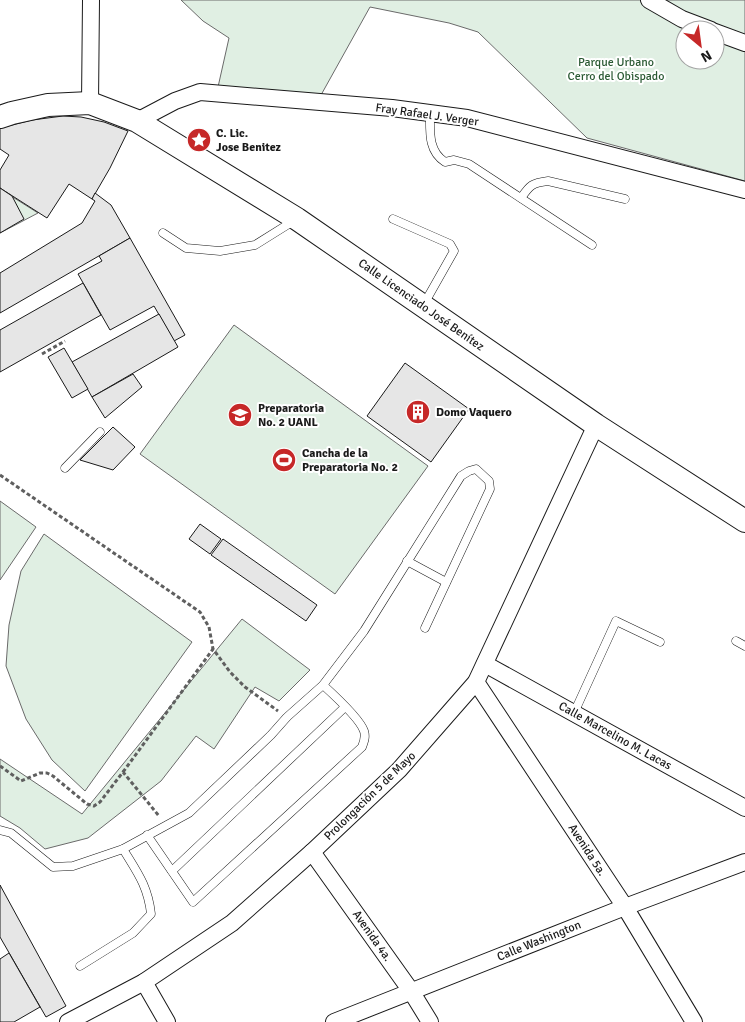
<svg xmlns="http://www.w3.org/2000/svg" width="745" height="1022" font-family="Signika,sans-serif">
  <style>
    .green { fill: #e0efe3; stroke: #6a6a6a; fill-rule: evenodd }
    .building { fill: #e6e6e6; stroke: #1a1a1a }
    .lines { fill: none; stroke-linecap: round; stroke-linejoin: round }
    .lane-casing { stroke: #1a1a1a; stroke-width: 9 }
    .street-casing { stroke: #1a1a1a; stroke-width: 18 }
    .secondary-casing { stroke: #1a1a1a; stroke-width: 24 }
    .path { stroke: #5f5f5f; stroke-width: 3; stroke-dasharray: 4 2.5; stroke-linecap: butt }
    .lane { stroke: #fff; stroke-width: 8 }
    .street { stroke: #fff; stroke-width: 16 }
    .secondary { stroke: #fff; stroke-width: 22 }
    .labels { text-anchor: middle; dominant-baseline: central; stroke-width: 4; stroke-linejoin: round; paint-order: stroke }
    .park-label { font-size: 12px; fill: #2b5a34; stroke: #fff }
    .street-label { font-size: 12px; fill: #1a1a1a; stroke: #fff }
    .poi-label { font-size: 12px; font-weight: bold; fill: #1a1a1a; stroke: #fff; text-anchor: start }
  </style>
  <rect width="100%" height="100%" fill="#fff"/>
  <g class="green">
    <path d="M181 0H745V181L587 138 478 32 449 23 370 7 316 104 218 87 229 38 203 21ZM685 30H715V60H685Z"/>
    <path d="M0 189 38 213 0 233Z"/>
    <path d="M234 325 428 466 335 594 140 454Z"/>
    <path d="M0 501 36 527 0 580Z"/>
    <path d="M44 534 192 642 85 791 52 760 26 719 6 666 9 625 21 571Z"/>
    <path d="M242 619 310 670 279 701 255 687 214 749 196 736 161 781 88 838 45 849 20 828 0 816V759L82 814Z"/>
  </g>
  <g class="building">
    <path d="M63 116 81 117 104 122 128 131 110 168 92 199 69 184 47 218 0 188V170L9 155 0 149V128L32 120Z"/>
    <path d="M0 188 12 196 24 219 0 233Z"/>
    <path d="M95 193 111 205 130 238 0 313V273L82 223 95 201 92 199Z"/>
    <path d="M130 238 185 335 174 341 154 306 110 330 78 274 102 261 99 256Z"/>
    <path d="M83 283 101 315 0 372V330Z"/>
    <path d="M159 314 178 347 92 397 72 362Z"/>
    <path d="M64 348 88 389 72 398 48 357Z"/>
    <path d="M405 363 469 409 431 462 367 416Z"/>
    <path d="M133 374 142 387 105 418 92 397Z"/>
    <path d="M113 427 135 447 113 470 80 460Z"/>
    <path d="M200 524 221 539 210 554 189 539Z"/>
    <path d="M223 539 317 605 306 621 211 555Z"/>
    <path d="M0 885 66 1006 46 1017 0 937Z"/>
    <path d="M9 953 40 1007 14 1022H0V959Z"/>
  </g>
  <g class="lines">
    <g class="lane-casing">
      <g id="lane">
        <path d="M430 113C430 132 428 151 445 162L454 160 469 164 592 245"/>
        <path d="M521 198C530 185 532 183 548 181L625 199"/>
        <path d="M393 219 450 244 454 251 424 304"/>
        <path d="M163 233 186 248 220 251 255 245 295 220"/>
        <path d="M65 468 100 432"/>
        <path d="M407 561 446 582"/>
        <path d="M736 641 745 646"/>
        <path d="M323 685 364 631 461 476 469 471 476 469 489 481 490 489 425 628"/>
        <path d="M574 713 616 621 660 642"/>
        <path d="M0 830 11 833 53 867 73 866 123 849 189 813 271 735 287 717 323 685C334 695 360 719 364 731 366 737 364 742 362 747L193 902 147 835"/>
        <path d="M172 871 345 707"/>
        <path d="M80 966 133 933 151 914C148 886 137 872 123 849"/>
      </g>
    </g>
    <g class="street-casing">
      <g id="street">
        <path d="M649 0 682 19 711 30"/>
        <path d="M715 32 745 43"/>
        <path d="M90 103 91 0"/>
        <path d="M137 121 175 101 200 92 392 108 467 118 745 190"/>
        <path d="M485 664 745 808"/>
        <path d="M476 682 625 907 694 1022"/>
        <path d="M312 852 411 991 430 1022"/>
        <path d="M144 982 167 1022"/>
        <path d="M68 1022 144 982 232 923 312 852 399 770 476 682 596 425"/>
        <path d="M334 1022 625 907 745 862"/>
      </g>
    </g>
    <g class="secondary-casing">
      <path id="secondary" d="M0 117 12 113 48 105 90 103 137 121 297 219 596 425 745 521"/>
    </g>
    <g class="path">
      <path d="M42 354 65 341"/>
      <path d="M0 475 200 612 209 627 213 649 230 672 245 687 278 711"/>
      <path d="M0 766 21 781 40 773H47L53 776 87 804 94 806 100 802 123 772 159 816"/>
      <path d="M123 772 213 649"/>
    </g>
    <use href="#lane" class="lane"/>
    <use href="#street" class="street"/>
    <use href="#secondary" class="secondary"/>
  </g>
  <defs>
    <g id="sight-disc" transform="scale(1.25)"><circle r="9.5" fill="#c62828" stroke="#fff"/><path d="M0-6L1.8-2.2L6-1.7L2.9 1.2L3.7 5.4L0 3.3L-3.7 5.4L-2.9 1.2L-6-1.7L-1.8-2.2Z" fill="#fff"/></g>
    <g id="building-disc" transform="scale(1.25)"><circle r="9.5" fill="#c62828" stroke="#fff"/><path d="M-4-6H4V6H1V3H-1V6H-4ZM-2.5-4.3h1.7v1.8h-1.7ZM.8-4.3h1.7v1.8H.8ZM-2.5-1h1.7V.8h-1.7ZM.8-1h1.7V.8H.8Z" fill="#fff"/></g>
    <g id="school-disc" transform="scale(1.25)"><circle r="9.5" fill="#c62828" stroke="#fff"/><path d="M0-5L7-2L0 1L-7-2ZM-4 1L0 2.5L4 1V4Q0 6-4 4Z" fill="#fff"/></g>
    <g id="stadium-disc" transform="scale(1.25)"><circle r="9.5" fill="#c62828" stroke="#fff"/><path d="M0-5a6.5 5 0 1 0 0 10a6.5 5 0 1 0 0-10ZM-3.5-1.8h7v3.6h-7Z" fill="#fff"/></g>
  </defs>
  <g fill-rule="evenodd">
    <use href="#sight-disc" x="199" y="140"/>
    <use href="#building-disc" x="418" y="412"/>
    <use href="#school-disc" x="240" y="415"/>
    <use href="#stadium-disc" x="284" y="460"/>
  </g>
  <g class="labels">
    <g class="park-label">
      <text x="616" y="62">Parque Urbano<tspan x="616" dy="14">Cerro del Obispado</tspan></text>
    </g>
    <g class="street-label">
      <text transform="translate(427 115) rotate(8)">Fray Rafael J. Verger</text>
      <text transform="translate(421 305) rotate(35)">Calle Licenciado José Benítez</text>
      <text transform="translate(615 736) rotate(29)">Calle Marcelino M. Lacas</text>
      <text transform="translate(370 796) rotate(-44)">Prolongación 5 de Mayo</text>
      <text transform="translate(587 850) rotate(57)">Avenida 5a.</text>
      <text transform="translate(372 936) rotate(55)">Avenida 4a.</text>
      <text transform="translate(539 941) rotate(-22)">Calle Washington</text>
    </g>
    <g class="poi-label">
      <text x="216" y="133">C. Lic.<tspan x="216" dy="14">Jose Benitez</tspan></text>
      <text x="258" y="408">Preparatoria<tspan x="258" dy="14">No. 2 UANL</tspan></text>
      <text x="436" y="412">Domo Vaquero</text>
      <text x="302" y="453">Cancha de la<tspan x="302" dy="14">Preparatoria No. 2</tspan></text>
    </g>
  </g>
  <g transform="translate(700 45) rotate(151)"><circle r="24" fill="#ffffff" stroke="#a3a3a3"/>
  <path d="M0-4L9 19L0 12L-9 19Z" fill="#c62828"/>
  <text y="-8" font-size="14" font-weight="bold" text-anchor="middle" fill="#1a1a1a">N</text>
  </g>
</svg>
